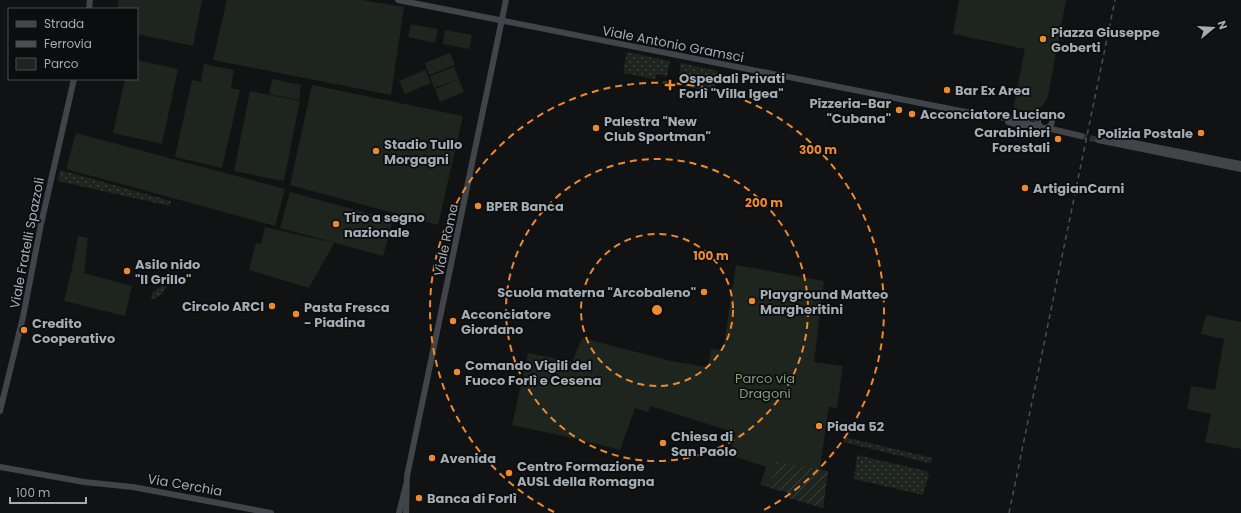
<svg xmlns="http://www.w3.org/2000/svg" width="1241" height="513" font-family="Poppins,sans-serif">
  <style>
    .grass { fill: url(#grass-dots) }
    .park { fill: #1e251e }
    .garden { fill: url(#garden-furrows) }
    .lines { fill: none; stroke-linecap: round; stroke-linejoin: round }
    .secondary-tunnel { stroke: #2e3133; stroke-width: 6; stroke-dasharray: 6 3; stroke-linecap: butt }
    .secondary { stroke: #414448; stroke-width: 6 }
    .rail { stroke: #4a4d51; stroke-width: 1.5; stroke-dasharray: 5 4; stroke-linecap: butt }
    .ring { fill: none; stroke: #ed8a2f; stroke-width: 2; stroke-dasharray: 7 5 }
    .poi-dot { fill: #ed8a2f; stroke: #0c0d0e; stroke-width: 1.5 }
    .labels { text-anchor: middle; dominant-baseline: central; stroke-width: 3.5; stroke-linejoin: round; paint-order: stroke }
    .poi-label { font-size: 13px; font-weight: bold; fill: #a3abb3; stroke: #0c0d0e; text-anchor: start }
    .street-label { font-size: 13px; fill: #a3abb3; stroke: #0c0d0e }
    .park-label { font-size: 13px; fill: #7f9e7a; stroke: #0c0d0e }
    .centre { fill: #ed8a2f; stroke: #0c0d0e; stroke-width: 2 }
    .ring-label { font-size: 12px; text-anchor: middle; font-weight: bold; fill: #ed8a2f; stroke: #0c0d0e; stroke-width: 3.5; stroke-linejoin: round; paint-order: stroke }
  </style>
  <defs>
    <pattern id="grass-dots" width="8" height="8" patternUnits="userSpaceOnUse"><rect width="8" height="8" fill="#1e251e"/><path d="M2 2h.1M6 6h.1" fill="none" stroke="#3c423c" stroke-width="1.8" stroke-linecap="round"/></pattern>
    <pattern id="garden-furrows" width="10" height="10" patternUnits="userSpaceOnUse"><rect width="10" height="10" fill="#1e251e"/><path d="M-1 1l2-2M0 10L10 0M9 11l2-2" fill="none" stroke="#3c423c"/></pattern>
  </defs>
  <rect width="100%" height="100%" fill="#111213"/>
  <g class="grass">
    <path d="M627 52 670 61 667 76 656 74 655 79 623 73Z"/>
    <path d="M681 63 718 71 714 92 685 86 686 80 678 79Z"/>
    <path d="M60 170 171 201 170 206 58 181Z"/>
    <path d="M162 285 167 287 161 295 151 300 152 293Z"/>
    <path d="M844 437 933 458 931 462 929 463 843 442Z"/>
    <path d="M857 455 926 471 929 475 923 495 854 479Z"/>
  </g>
  <g class="park">
    <path d="M119 0H202L193 46 137 34V9H117Z"/>
    <path d="M227 0H362L404 7 391 95 213 60Z"/>
    <path d="M959 0H1066L1048 96C1042 112 1028 115 1012 115L1025 49 953 34Z"/>
    <path d="M411 24 438 29 435 43 408 37Z"/>
    <path d="M445 30 472 35 469 49 443 44Z"/>
    <path d="M450 53 455 65 429 75 425 63Z"/>
    <path d="M137 60 178 69 162 144 113 133 125 79H137Z"/>
    <path d="M204 64 234 70 231 88 240 90 222 168 175 157 192 80 201 82Z"/>
    <path d="M454 67 459 79 434 88 430 76Z"/>
    <path d="M425 70 431 83 405 94 399 81Z"/>
    <path d="M272 79 301 85 299 100 269 94Z"/>
    <path d="M459 79 464 92 440 102 435 89Z"/>
    <path d="M312 85 463 116 438 225 290 185Z"/>
    <path d="M250 91 300 101 284 181 234 171Z"/>
    <path d="M76 133 285 189 275 226 66 169Z"/>
    <path d="M290 192 393 220 383 256 280 228Z"/>
    <path d="M265 227 334 243 309 288 249 270 256 243 261 244Z"/>
    <path d="M78 236 88 238 84 273 132 286 125 316 64 301 72 268Z"/>
    <path d="M736 265 824 281 814 362 843 366 837 408 829 407 828 411 820 469 828 471 823 508 789 498V493L760 485 766 467 729 455 736 433 651 406 648 412 635 408 620 450 582 440 512 425 528 353 572 362 582 338 671 361 708 367 711 349 723 350Z"/>
    <path d="M1206 315 1241 322V449L1205 442 1211 414 1187 409 1191 386 1215 390 1224 339 1201 334Z"/>
  </g>
  <path class="garden" d="M776 462 828 471 823 508 789 498V493L769 488Z"/>
  <g class="lines">
    <path class="secondary-tunnel" d="M1081 136 1098 140"/>
    <g class="secondary">
      <path d="M398 0 981 115 1022 120 1040 117"/>
      <path d="M89 9 90 0"/>
      <circle cx="1045" cy="121" r="7"/>
      <path d="M1008 122 1021 125H1039"/>
      <path d="M1047 128 1081 136"/>
      <path d="M1098 140 1241 169"/>
      <path d="M1113 141 1129 142 1241 164"/>
      <path d="M0 411 23 317 41 224 74 79"/>
      <path d="M0 467 84 482 133 487 271 513"/>
      <path d="M399 513 406 485"/>
      <path d="M406 513 407 476 506 0"/>
    </g>
    <path class="rail" d="M1009 513 1115 0"/>
  </g>
  <g class="ring">
    <circle cx="657" cy="310" r="76"/>
    <circle cx="657" cy="310" r="151"/>
    <path d="M554 512A227 227 0 1 1 760 512"/>
  </g>
  <g class="poi-dot">
    <circle cx="1043" cy="39" r="4"/>
    <path d="M668 79h4v4h4v4h-4v4h-4v-4h-4v-4h4z"/>
    <circle cx="947" cy="90" r="4"/>
    <circle cx="899" cy="110" r="4"/>
    <circle cx="912" cy="114" r="4"/>
    <circle cx="596" cy="128" r="4"/>
    <circle cx="1201" cy="133" r="4"/>
    <circle cx="1058" cy="139" r="4"/>
    <circle cx="376" cy="151" r="4"/>
    <circle cx="1025" cy="188" r="4"/>
    <circle cx="478" cy="206" r="4"/>
    <circle cx="336" cy="224" r="4"/>
    <circle cx="127" cy="271" r="4"/>
    <circle cx="704" cy="292" r="4"/>
    <circle cx="752" cy="301" r="4"/>
    <circle cx="272" cy="306" r="4"/>
    <circle cx="296" cy="314" r="4"/>
    <circle cx="453" cy="321" r="4"/>
    <circle cx="24" cy="330" r="4"/>
    <circle cx="457" cy="372" r="4"/>
    <circle cx="819" cy="426" r="4"/>
    <circle cx="663" cy="443" r="4"/>
    <circle cx="432" cy="458" r="4"/>
    <circle cx="509" cy="473" r="4"/>
    <circle cx="419" cy="498" r="4"/>
  </g>
  <g class="labels">
    <g class="poi-label">
      <text x="1051" y="32">Piazza Giuseppe<tspan x="1051" dy="15">Goberti</tspan></text>
      <text x="679" y="78">Ospedali Privati<tspan x="679" dy="15">Forlì "Villa Igea"</tspan></text>
      <text x="955" y="90">Bar Ex Area</text>
      <text x="891" y="103" text-anchor="end">Pizzeria-Bar<tspan x="891" dy="15">"Cubana"</tspan></text>
      <text x="920" y="114">Acconciatore Luciano</text>
      <text x="604" y="121">Palestra "New<tspan x="604" dy="15">Club Sportman"</tspan></text>
      <text x="1050" y="132" text-anchor="end">Carabinieri<tspan x="1050" dy="15">Forestali</tspan></text>
      <text x="1193" y="133" text-anchor="end">Polizia Postale</text>
      <text x="384" y="144">Stadio Tullo<tspan x="384" dy="15">Morgagni</tspan></text>
      <text x="1033" y="188">ArtigianCarni</text>
      <text x="486" y="206">BPER Banca</text>
      <text x="344" y="217">Tiro a segno<tspan x="344" dy="15">nazionale</tspan></text>
      <text x="135" y="264">Asilo nido<tspan x="135" dy="15">"Il Grillo"</tspan></text>
      <text x="696" y="292" text-anchor="end">Scuola materna "Arcobaleno"</text>
      <text x="760" y="294">Playground Matteo<tspan x="760" dy="15">Margheritini</tspan></text>
      <text x="264" y="306" text-anchor="end">Circolo ARCI</text>
      <text x="304" y="307">Pasta Fresca<tspan x="304" dy="15">- Piadina</tspan></text>
      <text x="461" y="314">Acconciatore<tspan x="461" dy="15">Giordano</tspan></text>
      <text x="32" y="323">Credito<tspan x="32" dy="15">Cooperativo</tspan></text>
      <text x="465" y="365">Comando Vigili del<tspan x="465" dy="15">Fuoco Forlì e Cesena</tspan></text>
      <text x="827" y="426">Piada 52</text>
      <text x="671" y="436">Chiesa di<tspan x="671" dy="15">San Paolo</tspan></text>
      <text x="440" y="458">Avenida</text>
      <text x="517" y="466">Centro Formazione<tspan x="517" dy="15">AUSL della Romagna</tspan></text>
      <text x="427" y="498">Banca di Forlì</text>
    </g>
    <g class="street-label">
      <text transform="translate(673 44) rotate(11)">Viale Antonio Gramsci</text>
      <text transform="translate(446 240) rotate(-78)">Viale Roma</text>
      <text transform="translate(27 243) rotate(-79)">Viale Fratelli Spazzoli</text>
      <text transform="translate(185 485) rotate(10)">Via Cerchia</text>
    </g>
    <g class="park-label">
      <text x="765" y="378">Parco via<tspan x="765" dy="15">Dragoni</tspan></text>
    </g>
  </g>
  <circle cx="657" cy="310" r="6" class="centre"/>
  <g class="ring-label">
    <text x="818" y="154">300 m</text>
    <text x="764" y="207">200 m</text>
    <text x="711" y="260">100 m</text>
  </g>
  <rect x="8" y="8" width="130" height="72" fill="#0c0d0e" stroke="#484c50"/>
  <rect x="16" y="21" width="20" height="6" fill="#414448" stroke="#484c50"/>
  <text x="44" y="28" font-size="12" fill="#a3abb3">Strada</text>
  <rect x="16" y="41" width="20" height="6" fill="#4a4d51" stroke="#484c50"/>
  <text x="44" y="48" font-size="12" fill="#a3abb3">Ferrovia</text>
  <rect x="16" y="58" width="20" height="12" fill="#1e251e" stroke="#484c50"/>
  <text x="44" y="68" font-size="12" fill="#a3abb3">Parco</text>
  <g transform="translate(1213 28) rotate(72)" stroke="#0c0d0e" stroke-width="3" paint-order="stroke">
  <path d="M0-3L7 15L0 10L-7 15Z" fill="#a3abb3"/>
  <text y="-6" font-size="11" font-weight="bold" text-anchor="middle" fill="#a3abb3">N</text>
  </g>
  <path d="M10 497v6h76v-6" fill="none" stroke="#a3abb3" stroke-width="2"/>
  <text x="16" y="497" font-size="12" fill="#a3abb3" stroke="#0c0d0e" stroke-width="3" paint-order="stroke">100 m</text>
</svg>
